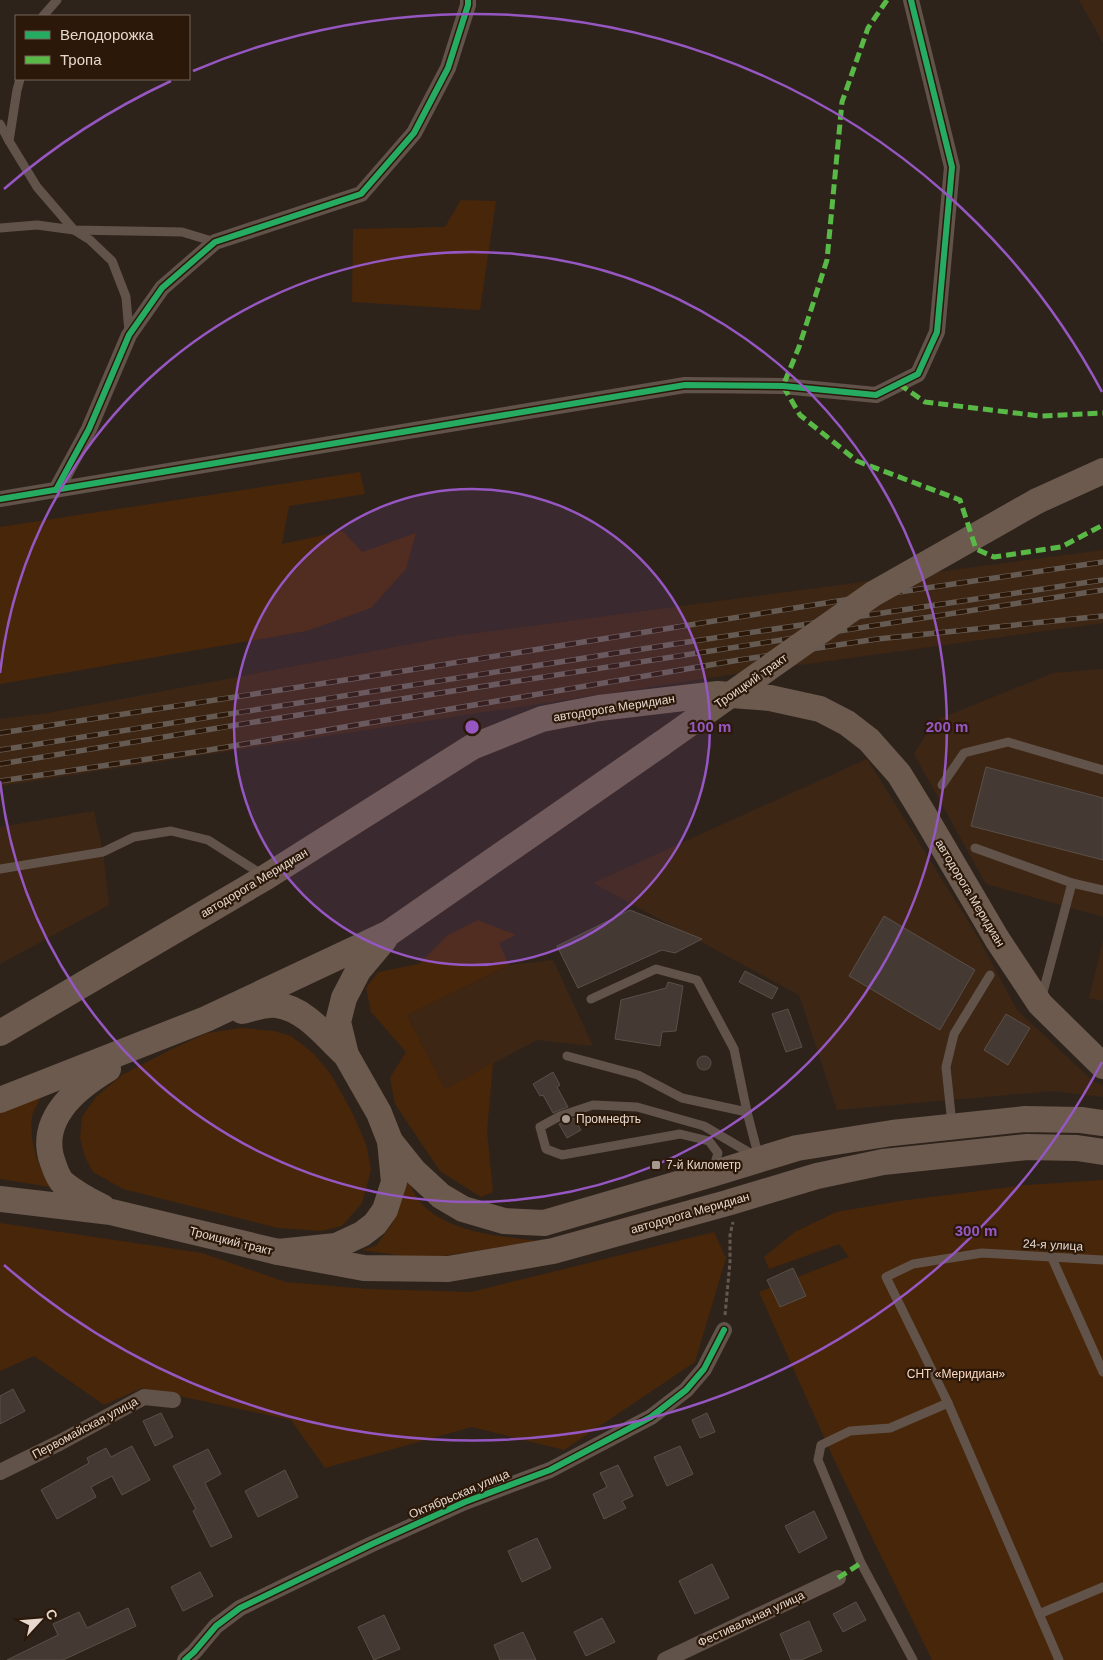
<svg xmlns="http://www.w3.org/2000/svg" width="1103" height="1660" font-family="Arial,sans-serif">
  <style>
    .built { fill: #3e2614 }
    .green { fill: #48260a }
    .building { fill: #443933; stroke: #595049 }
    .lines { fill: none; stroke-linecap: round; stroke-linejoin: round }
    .path { stroke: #645951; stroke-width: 3; stroke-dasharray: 4 2.5; stroke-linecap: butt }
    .service { stroke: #61534a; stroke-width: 9 }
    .minor { stroke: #61534a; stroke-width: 16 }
    .primary { stroke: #6b5a4d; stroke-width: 26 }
    .rail-casing { stroke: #655b53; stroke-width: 5.5 }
    .rail { stroke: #2b1809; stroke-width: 4; stroke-dasharray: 11; stroke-linecap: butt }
    .primary-bridge { stroke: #6b5a4d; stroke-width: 26 }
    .quiet { stroke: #58b947; stroke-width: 5; stroke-dasharray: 10 5; stroke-linecap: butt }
    .cycleway-casing { stroke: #2b1809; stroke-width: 9 }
    .cycleway { stroke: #26ab63; stroke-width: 6 }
    .ring { fill: none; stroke: #9657c3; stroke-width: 2.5 }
    .poi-dot { fill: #a6998f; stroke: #2b1809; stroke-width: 2 }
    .labels { text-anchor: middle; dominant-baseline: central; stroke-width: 4.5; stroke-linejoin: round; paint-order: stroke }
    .street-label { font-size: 12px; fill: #e6d8ce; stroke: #2b1809 }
    .poi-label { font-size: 12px; fill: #e6d8ce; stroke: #2b1809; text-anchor: start }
    .park-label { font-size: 12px; fill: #fbdac3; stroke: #2b1809 }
    .centre { fill: #9657c3; stroke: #2b1809; stroke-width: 2.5 }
    .ring-label { font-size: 15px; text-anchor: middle; font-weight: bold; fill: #9657c3; stroke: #2b1809; stroke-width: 4.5; stroke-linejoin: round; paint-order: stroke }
  </style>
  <rect width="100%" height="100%" fill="#2e231b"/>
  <g class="built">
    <path d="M1079 0H1103V43L1102 41Z"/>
    <path d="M1103 550V623L742 673 0 786V719L48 713 447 637Z"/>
    <path d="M1103 669V917L986 884 914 754 934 721 1053 673Z"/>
    <path d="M867 759 976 934 1017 1010 1092 1080 1103 1086V1097L1053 1091 837 1110 799 995 593 883Z"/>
    <path d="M94 811 103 852 109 905 0 964V827Z"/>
    <path d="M1103 940V1001L1089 998Z"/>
    <path d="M553 960 593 1046 537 1040 445 1089 407 1015 509 965Z"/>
  </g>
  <g class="green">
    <path d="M461 200 496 201 480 310 352 302 353 229 445 227Z"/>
    <path d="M360 472 365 494 289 506 282 544 343 531 362 552 416 533 406 569 371 608 307 631 0 684V527Z"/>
    <path d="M478 920 516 935 499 943 509 965 407 1015 445 1089 493 1063 487 1131 493 1192 481 1197 440 1171 395 1104 390 1078 406 1052 371 1012 366 988 378 972 419 964 448 935Z"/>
    <path d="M241 1028 274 1031 291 1036 313 1053 330 1073 352 1112 366 1144 371 1170 362 1203 342 1226 321 1231 278 1228 123 1189 93 1172 85 1157 80 1138 82 1117 96 1097 122 1075 170 1050 207 1033Z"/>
    <path d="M44 1092C41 1099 33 1109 32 1117 29 1142 38 1166 51 1187L0 1179V1110Z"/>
    <path d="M407 1179C411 1186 415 1196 420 1202 447 1233 500 1236 538 1241L423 1259 362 1250 376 1246 393 1222Z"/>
    <path d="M1103 1180V1660H932L837 1466 759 1292 849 1257 839 1244 769 1269 764 1257 795 1232 836 1212 900 1201 1025 1185Z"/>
    <path d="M0 1223 202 1253 286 1282 367 1289 471 1292 714 1232 726 1258 695 1362 564 1450 472 1427 325 1468 291 1420 142 1388 104 1405 34 1356 0 1371Z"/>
  </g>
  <g class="building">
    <path d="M986 767 1103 798V860L971 826Z"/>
    <path d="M630 910 702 939 675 953 662 950 578 988 557 946Z"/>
    <path d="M884 916 975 970 940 1030 849 976Z"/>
    <path d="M745 971 778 988 772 999 739 982Z"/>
    <path d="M668 982 683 986 676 1031 662 1032 660 1046 615 1039 621 1000 666 988Z"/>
    <path d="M788 1009 802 1047 786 1052 772 1014Z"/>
    <path d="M1006 1014 1030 1028 1008 1065 984 1050Z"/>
    <circle cx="704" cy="1063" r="7"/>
    <path d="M553 1072 560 1085 557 1087 568 1107 553 1113 543 1095 540 1096 533 1084Z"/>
    <path d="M574 1118 581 1130 567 1138 559 1124Z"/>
    <path d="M793 1268 806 1296 780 1307 767 1280Z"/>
    <path d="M13 1389 25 1411 0 1424V1396Z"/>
    <path d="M161 1413 173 1437 155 1446 143 1421Z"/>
    <path d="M707 1413 715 1432 700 1438 692 1420Z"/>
    <path d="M132 1446 150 1480 122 1495 112 1476 91 1487 96 1497 57 1519 41 1490 89 1463 87 1458 106 1448 111 1457Z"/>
    <path d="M680 1446 693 1474 667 1486 654 1457Z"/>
    <path d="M208 1449 221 1474 205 1483 232 1537 211 1547 193 1511 196 1509 173 1466Z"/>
    <path d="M618 1465 633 1496 622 1501 626 1508 604 1519 593 1494 607 1487 600 1473Z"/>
    <path d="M285 1470 298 1497 258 1517 245 1491Z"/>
    <path d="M814 1511 827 1538 799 1553 785 1526Z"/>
    <path d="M537 1538 551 1568 522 1582 508 1551Z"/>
    <path d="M712 1564 729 1598 695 1614 679 1581Z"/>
    <path d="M200 1572 213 1596 183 1611 171 1587Z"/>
    <path d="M856 1602 866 1620 843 1632 833 1614Z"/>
    <path d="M128 1608 136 1626 63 1660H7L58 1635 53 1624 79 1612 87 1628Z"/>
    <path d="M384 1615 400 1649 374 1660 358 1627Z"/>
    <path d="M602 1618 615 1642 586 1656 574 1632Z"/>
    <path d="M809 1621 822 1651 801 1660H791L780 1634Z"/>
    <path d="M523 1632 536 1660H500L494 1645Z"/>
  </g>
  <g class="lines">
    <path class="path" d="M725 1315 730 1262V1235L733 1222"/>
    <g class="service">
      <path d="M43 16 57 0"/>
      <path d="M0 124 9 141 37 187 74 230 182 232 215 242"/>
      <path d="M9 141 17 90 20 79"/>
      <path d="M0 228 37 225 74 230 90 240 112 261 126 297 129 332"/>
      <path d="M942 785 964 753 1008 742 1103 770"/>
      <path d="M975 848 1072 883 1103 890"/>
      <path d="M0 869 103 852 134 837 171 831 208 840 263 875"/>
      <path d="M1042 996 1072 883"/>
      <path d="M591 999 656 969 697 980 734 1049 747 1112 759 1158"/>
      <path d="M567 1056 638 1075 682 1098 747 1112"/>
      <path d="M952 1124 946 1067 954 1034 990 975"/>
      <path d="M713 1170 718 1153 709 1141 680 1134 562 1155 546 1149 540 1127 560 1116 593 1105 637 1107 704 1126 755 1156"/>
      <path d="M1052 1258 1103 1372"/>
      <path d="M1039 1614 1103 1587"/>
      <path d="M913 1660 861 1563 818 1460 821 1445 850 1431 890 1428 948 1403"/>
      <path d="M1059 1660 948 1403 886 1277 913 1264 982 1253 1103 1260"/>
    </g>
    <g class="minor">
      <path d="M56 490 89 429 129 335 162 288 215 242 361 194 414 133 448 68 468 5V0"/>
      <path d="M0 499 685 385 783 386 876 395 918 374 937 332 952 167 911 0"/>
      <path d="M0 1472 59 1443 144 1397 173 1400"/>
      <path d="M185 1660 194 1652 216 1626 240 1608 372 1544 465 1502 550 1470 651 1417 686 1390 704 1369 724 1330"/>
      <path d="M665 1660 838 1578"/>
    </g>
    <g class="primary">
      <path d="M1037 501 1103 471"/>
      <path d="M242 1011C253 1008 266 1004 277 1005 306 1009 326 1037 346 1055"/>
      <path d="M0 1033 266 877 472 747 542 719 599 708 718 694 770 698 820 709 847 723 869 740 899 774 923 813 997 939 1040 1004 1103 1066"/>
      <path d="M0 1100 206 1019 389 933 661 744"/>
      <path d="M390 1141 414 1171 441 1196 463 1209 504 1221 544 1223 712 1174 797 1148 892 1133 1025 1119 1081 1120 1103 1123"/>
      <path d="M0 1199 111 1212 278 1252 336 1246 362 1234 375 1224 385 1210 394 1182 390 1141 379 1113 346 1055 338 1022 344 998 358 971 384 940"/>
      <path d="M102 1207C88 1200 75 1193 63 1183 58 1178 55 1169 53 1163 37 1120 75 1089 108 1069"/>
      <path d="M278 1252 364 1268 448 1269 553 1251 727 1203 817 1176 883 1162 1027 1147 1077 1148 1103 1152"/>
    </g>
    <g class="rail-casing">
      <g id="rail">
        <path d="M0 733 397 672 838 601 1103 562"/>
        <path d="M0 750 674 644 1103 580"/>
        <path d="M0 764 279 718 1103 590"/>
        <path d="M0 781 209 750 739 660 877 639 1103 616"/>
      </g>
    </g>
    <use href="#rail" class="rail"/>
    <path class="primary-bridge" d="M661 744 873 594 1037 501"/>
    <g class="quiet">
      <path d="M887 0 868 28 842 102 827 260 799 347 783 386 800 415 857 461 960 500 976 549 994 557 1061 547 1103 525"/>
      <path d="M899 384 925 402 1040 416 1103 413"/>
      <path d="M838 1578 861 1563"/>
    </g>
    <g class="cycleway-casing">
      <g id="cycleway">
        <path d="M56 490 89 429 129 335 162 288 215 242 361 194 414 133 448 68 468 5V0"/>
        <path d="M0 499 685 385 783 386 876 395 918 374 937 332 952 167 911 0"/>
        <path d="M185 1660 194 1652 216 1626 240 1608 372 1544 465 1502 550 1470 651 1417 686 1390 704 1369 724 1330"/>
      </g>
    </g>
    <use href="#cycleway" class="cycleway"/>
  </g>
  <circle cx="472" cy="727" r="238" fill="#9657c3" fill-opacity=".12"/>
  <g class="ring">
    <circle cx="472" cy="727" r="238"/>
    <path d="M0 673A475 475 0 1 1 0 781"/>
    <path d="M1102 1062A713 713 0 0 1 4 1265M4 189A713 713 0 0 1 171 81M193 71A713 713 0 0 1 1102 392"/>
  </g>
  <g class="poi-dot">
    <circle cx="566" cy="1119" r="5"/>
    <rect x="651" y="1160" width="10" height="10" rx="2.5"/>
  </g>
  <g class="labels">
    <g class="street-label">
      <text transform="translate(751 681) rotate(-35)">Троицкий тракт</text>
      <text transform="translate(614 708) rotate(-9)">автодорога Меридиан</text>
      <text transform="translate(254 883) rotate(-31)">автодорога Меридиан</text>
      <text transform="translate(970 893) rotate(59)">автодорога Меридиан</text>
      <text transform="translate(690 1213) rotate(-16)">автодорога Меридиан</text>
      <text transform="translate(231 1241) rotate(14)">Троицкий тракт</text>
      <text transform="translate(1053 1245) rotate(3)">24-я улица</text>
      <text transform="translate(85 1428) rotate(-28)">Первомайская улица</text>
      <text transform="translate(459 1494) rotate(-23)">Октябрьская улица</text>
      <text transform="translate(751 1619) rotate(-25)">Фестивальная улица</text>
    </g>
    <g class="poi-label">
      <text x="576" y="1119">Промнефть</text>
      <text x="666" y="1165">7-й Километр</text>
    </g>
    <g class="park-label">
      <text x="956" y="1374">СНТ «Меридиан»</text>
    </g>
  </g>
  <circle cx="472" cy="727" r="8" class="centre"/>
  <g class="ring-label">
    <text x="710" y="732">100 m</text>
    <text x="947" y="732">200 m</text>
    <text x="976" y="1236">300 m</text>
  </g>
  <rect x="15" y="15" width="175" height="65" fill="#2b1809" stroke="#766558"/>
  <rect x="25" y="31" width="25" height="8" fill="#26ab63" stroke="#766558"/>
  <text x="60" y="40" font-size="15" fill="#e6d8ce">Велодорожка</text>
  <rect x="25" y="56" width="25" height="8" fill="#58b947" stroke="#766558"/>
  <text x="60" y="65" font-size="15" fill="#e6d8ce">Тропа</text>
  <g transform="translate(40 1620) rotate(64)" stroke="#2b1809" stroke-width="4" paint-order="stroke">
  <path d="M0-4L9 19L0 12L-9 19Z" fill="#e6d8ce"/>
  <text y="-8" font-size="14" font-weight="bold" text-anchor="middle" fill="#e6d8ce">С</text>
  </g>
</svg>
